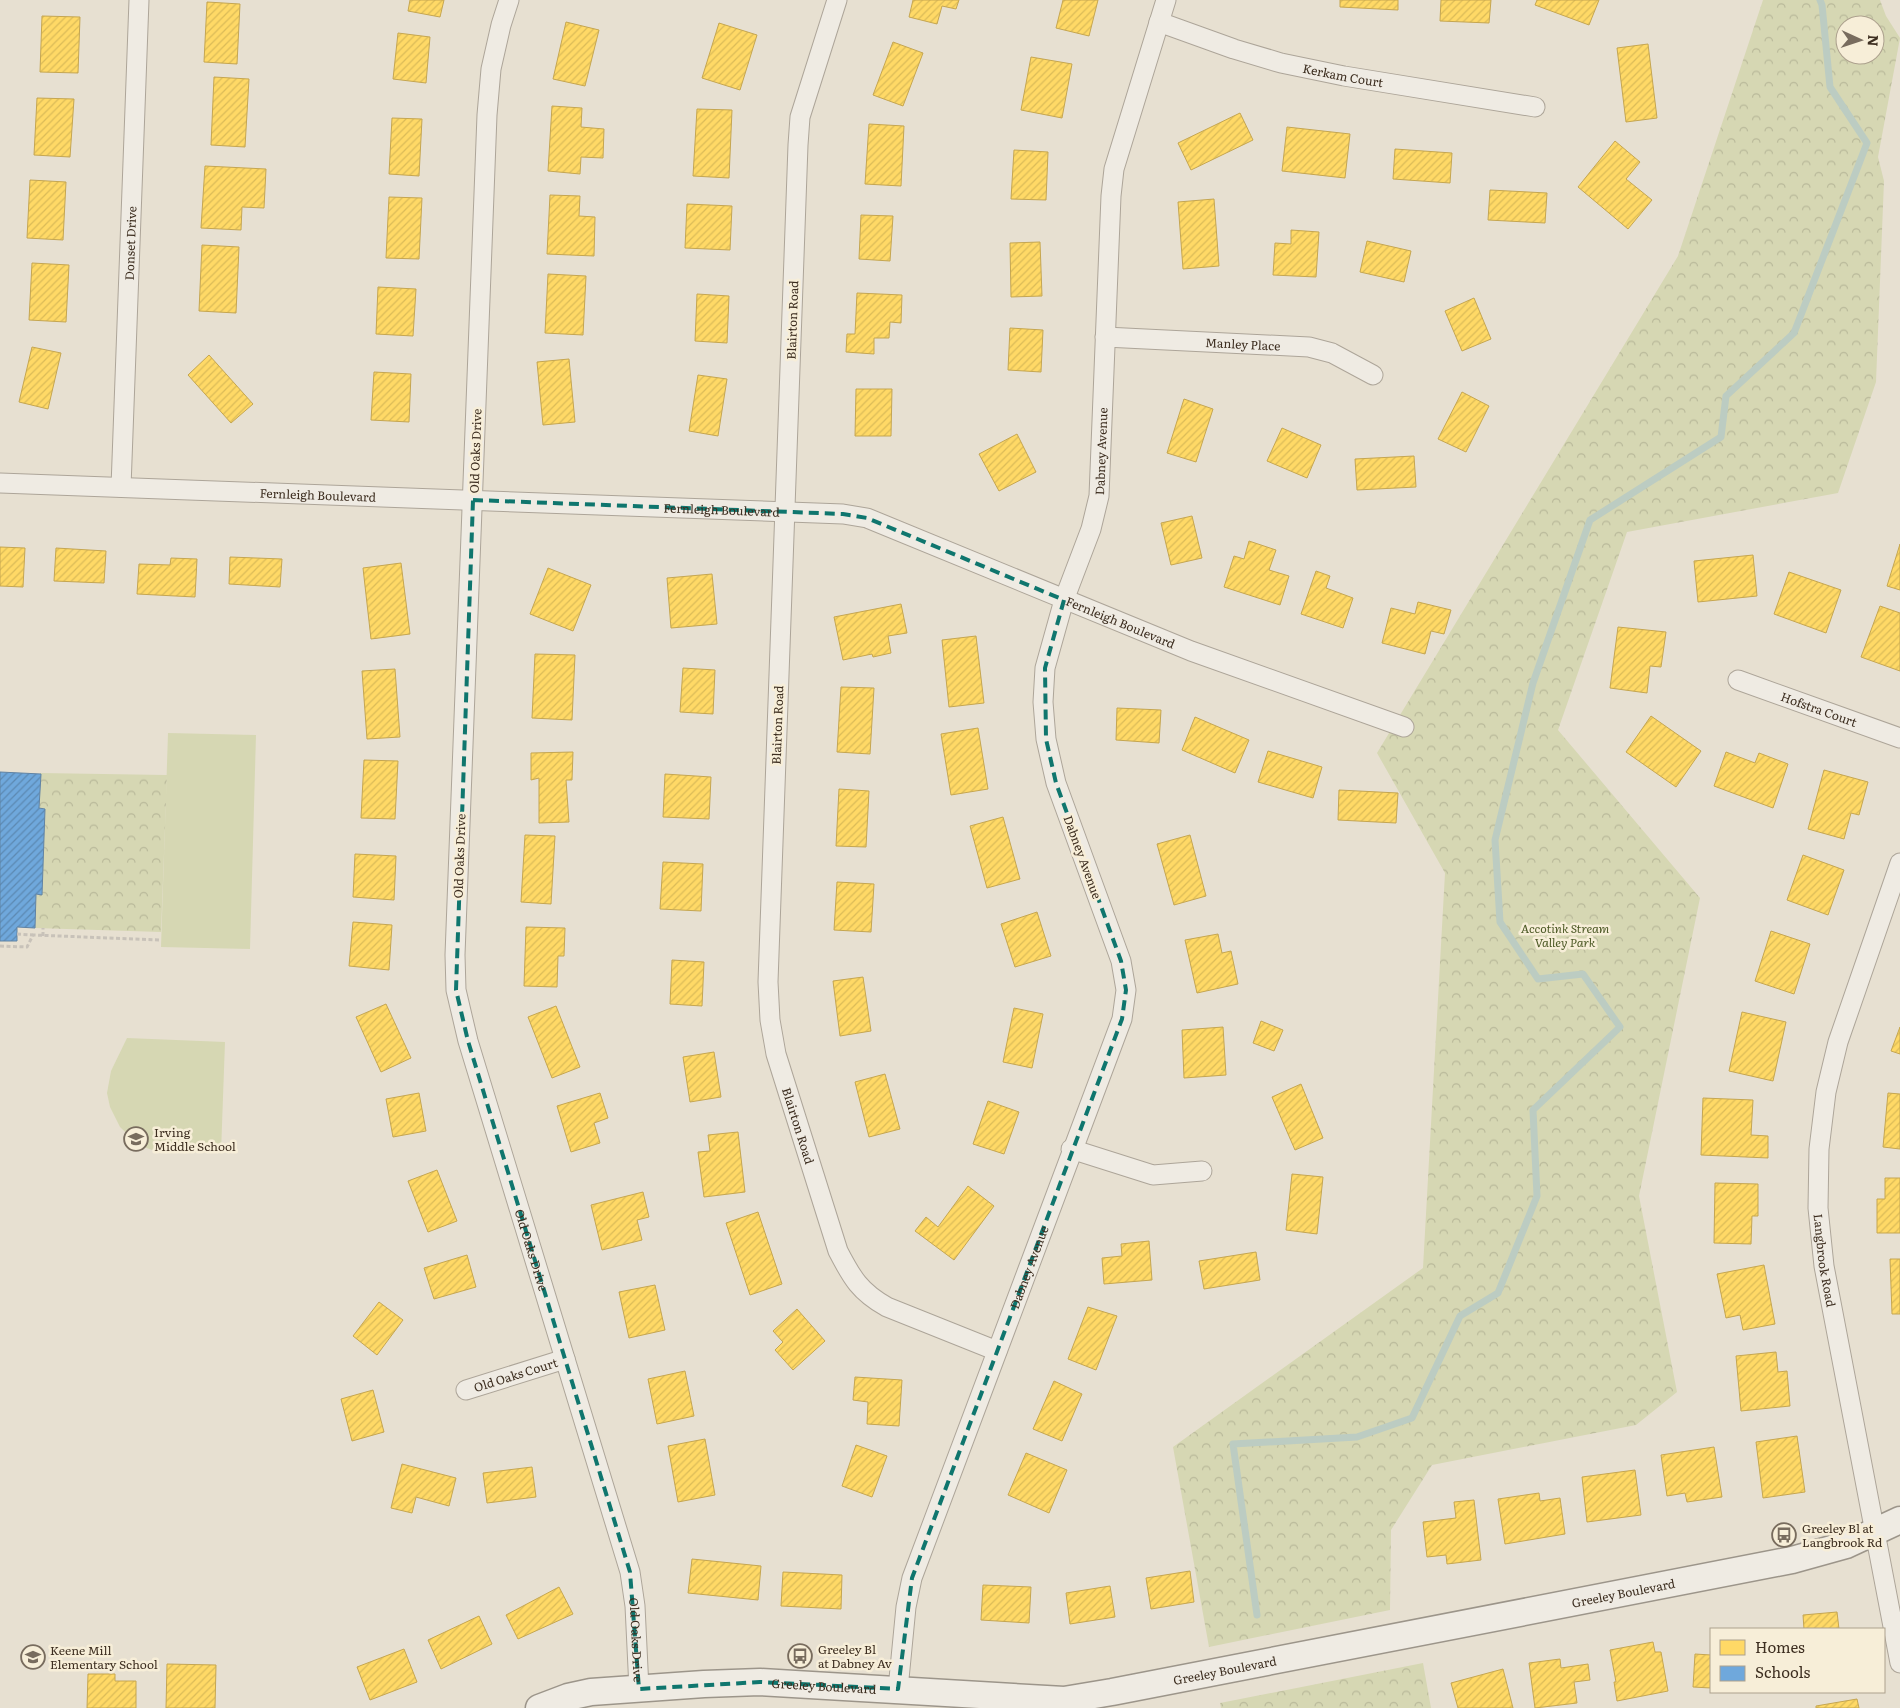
<svg xmlns="http://www.w3.org/2000/svg" width="1900" height="1708" font-family="Literata,serif">
  <style>
    .grass { fill: #d6d7b3 }
    .forest { fill: url(#forest-crowns); fill-rule: evenodd }
    .homes { fill: url(#homes-hatch); stroke: #c5a651 }
    .schools { fill: url(#schools-hatch); stroke: #6083a4 }
    .lines { fill: none; stroke-linecap: round; stroke-linejoin: round }
    .stream { stroke: #bcccc2; stroke-width: 7 }
    .street-casing { stroke: #ada599; stroke-width: 21 }
    .secondary-casing { stroke: #9c958a; stroke-width: 29 }
    .path { stroke: #c8c2b9; stroke-width: 3; stroke-dasharray: 4 2.5; stroke-linecap: butt }
    .street { stroke: #efebe3; stroke-width: 19 }
    .secondary { stroke: #efebe3; stroke-width: 26 }
    .marked { fill: none; stroke: #0f766e; stroke-width: 4; stroke-dasharray: 10 6; stroke-linejoin: round }
    .labels { text-anchor: middle; dominant-baseline: central; stroke-width: 5; stroke-linejoin: round; paint-order: stroke }
    .street-label { font-size: 12px; fill: #3d2e20; stroke: #f7eed8 }
    .park-label { font-size: 12px; font-style: italic; fill: #4d5a26; stroke: #f7eed8 }
    .poi-label { font-size: 12px; fill: #3d2e20; stroke: #f7eed8; text-anchor: start }
  </style>
  <defs>
    <pattern id="forest-crowns" width="20" height="18" patternUnits="userSpaceOnUse" patternTransform="scale(1.25)"><rect width="20" height="18" fill="#d6d7b3"/><path d="M2 6a3 3 0 1 1 6 0M12 15a3 3 0 1 1 6 0" fill="none" stroke="#b9b99a"/></pattern>
    <pattern id="homes-hatch" width="6" height="6" patternUnits="userSpaceOnUse" patternTransform="scale(1.25)"><rect width="6" height="6" fill="#ffd966"/><path d="M-1 1l2-2M0 6l6-6M5 7l2-2" fill="none" stroke="#dbbb58"/></pattern>
    <pattern id="schools-hatch" width="6" height="6" patternUnits="userSpaceOnUse" patternTransform="scale(1.25)"><rect width="6" height="6" fill="#6fa8dc"/><path d="M-1 1l2-2M0 6l6-6M5 7l2-2" fill="none" stroke="#5c89b2"/></pattern>
  </defs>
  <rect width="100%" height="100%" fill="#e7e0d1"/>
  <g class="grass">
    <path d="M168 733 256 735 250 949 161 947Z"/>
    <path d="M127 1038 225 1042 221 1153 152 1150 139 1145 120 1127 110 1107 107 1093 111 1071Z"/>
  </g>
  <g class="forest">
    <path d="M1763 0H1880L1886 16 1900 38 1878 157 1884 181 1876 382 1838 493 1627 532 1558 730 1700 898 1639 1196 1677 1392 1636 1425 1432 1465 1391 1530 1390 1610 1209 1647 1173 1447 1423 1268 1445 873 1377 753 1678 256ZM1845 25H1875V55H1845Z"/>
    <path d="M40 773 167 775 161 932 35 928 36 894H42L45 809 39 808Z"/>
    <path d="M1423 1663 1431 1708H1221L1220 1703Z"/>
  </g>
  <g class="homes">
    <path d="M410 0H444L440 17 408 11Z"/>
    <path d="M913 0H959L956 9 942 6 937 24 909 17Z"/>
    <path d="M1063 0H1098L1089 36 1056 28Z"/>
    <path d="M1340 0H1398V10L1340 7Z"/>
    <path d="M1441 0H1491L1489 23 1440 21Z"/>
    <path d="M1537 0H1599L1589 25 1535 5Z"/>
    <path d="M207 2 240 4 237 64 204 62Z"/>
    <path d="M42 16 80 17 78 73 40 72Z"/>
    <path d="M566 22 599 30 585 86 553 79Z"/>
    <path d="M719 23 757 35 740 90 702 78Z"/>
    <path d="M398 33 430 37 426 83 393 79Z"/>
    <path d="M893 42 923 53 903 106 873 95Z"/>
    <path d="M1648 44 1657 118 1626 122 1617 48Z"/>
    <path d="M1031 57 1072 64 1062 118 1021 110Z"/>
    <path d="M214 77 249 79 245 147 211 145Z"/>
    <path d="M37 98 74 99 70 157 34 155Z"/>
    <path d="M552 106 582 108 581 127 604 129 603 158 581 157 580 174 548 171Z"/>
    <path d="M697 109 732 110 729 178 693 176Z"/>
    <path d="M1240 113 1253 140 1191 170 1178 143Z"/>
    <path d="M392 118 422 119 419 176 389 174Z"/>
    <path d="M869 124 904 126 901 186 865 184Z"/>
    <path d="M1287 127 1350 134 1345 178 1282 171Z"/>
    <path d="M1615 141 1640 162 1626 179 1652 200 1628 229 1578 187Z"/>
    <path d="M1395 149 1452 153 1450 183 1393 179Z"/>
    <path d="M1014 150 1048 152 1046 200 1011 199Z"/>
    <path d="M205 166 266 169 264 208 242 207 241 230 201 228Z"/>
    <path d="M30 180 66 182 63 240 27 238Z"/>
    <path d="M1490 190 1547 193 1545 223 1488 220Z"/>
    <path d="M550 195 580 196 579 216 595 217 594 256 547 254Z"/>
    <path d="M389 197 422 198 419 259 386 258Z"/>
    <path d="M1214 199 1219 266 1183 269 1178 202Z"/>
    <path d="M687 204 732 206 730 250 685 248Z"/>
    <path d="M861 215 893 216 890 261 859 259Z"/>
    <path d="M1291 230 1319 232 1316 277 1273 275 1275 243 1291 244Z"/>
    <path d="M1367 241 1411 251 1404 282 1360 272Z"/>
    <path d="M1040 242 1042 296 1011 297 1010 243Z"/>
    <path d="M202 245 239 247 236 313 199 311Z"/>
    <path d="M32 263 69 265 66 322 29 320Z"/>
    <path d="M548 274 586 276 583 335 545 333Z"/>
    <path d="M378 287 416 289 413 336 376 334Z"/>
    <path d="M857 293 902 295 901 323 890 322 889 338H874V354L846 352 847 334H855Z"/>
    <path d="M697 294 729 296 727 343 695 341Z"/>
    <path d="M1474 298 1491 339 1462 351 1445 311Z"/>
    <path d="M1010 328 1043 330 1041 372 1008 370Z"/>
    <path d="M32 347 61 353 48 409 19 402Z"/>
    <path d="M209 355 253 404 231 423 188 375Z"/>
    <path d="M569 359 575 422 543 425 537 362Z"/>
    <path d="M374 372 411 374 409 422 371 420Z"/>
    <path d="M698 375 727 379 718 436 689 431Z"/>
    <path d="M856 389H892L891 436H855Z"/>
    <path d="M1462 392 1489 406 1466 452 1438 439Z"/>
    <path d="M1184 399 1213 409 1196 462 1167 453Z"/>
    <path d="M1282 428 1321 445 1307 478 1267 461Z"/>
    <path d="M1017 434 1036 472 999 491 979 454Z"/>
    <path d="M1414 456 1416 487 1357 490 1355 459Z"/>
    <path d="M1192 516 1202 558 1171 565 1161 523Z"/>
    <path d="M1249 541 1276 550 1269 570 1289 576 1280 605 1224 587 1234 556 1244 559Z"/>
    <path d="M1900 544V590L1887 586Z"/>
    <path d="M0 547 25 548 23 587 0 586Z"/>
    <path d="M56 548 106 551 104 583 54 581Z"/>
    <path d="M1753 555 1757 596 1698 602 1694 561Z"/>
    <path d="M230 557 282 559 280 587 229 584Z"/>
    <path d="M171 558 197 559 195 597 137 594 139 564 170 565Z"/>
    <path d="M401 563 410 634 371 639 363 568Z"/>
    <path d="M548 568 591 585 573 631 530 614Z"/>
    <path d="M1316 571 1330 576 1326 588 1353 598 1343 628 1301 614Z"/>
    <path d="M1789 572 1841 590 1826 633 1774 614Z"/>
    <path d="M712 574 717 624 671 628 667 578Z"/>
    <path d="M1418 602 1451 610 1444 634 1431 631 1425 654 1382 643 1391 608 1415 614Z"/>
    <path d="M901 604 907 633 888 636 891 653 873 657 872 654 843 660 834 617Z"/>
    <path d="M1880 606 1900 613V671L1861 657Z"/>
    <path d="M1618 627 1666 632 1661 667 1650 666 1647 693 1610 688Z"/>
    <path d="M976 636 984 703 949 707 942 640Z"/>
    <path d="M535 654 575 655 572 720 532 718Z"/>
    <path d="M683 668 715 670 713 714 680 712Z"/>
    <path d="M395 669 400 737 367 739 362 671Z"/>
    <path d="M841 687 874 688 870 754 837 752Z"/>
    <path d="M1117 708 1161 710 1159 743 1116 740Z"/>
    <path d="M1651 716 1701 751 1676 787 1626 752Z"/>
    <path d="M1195 717 1249 740 1235 773 1182 750Z"/>
    <path d="M978 728 988 789 951 795 941 734Z"/>
    <path d="M1268 751 1322 767 1313 798 1258 782Z"/>
    <path d="M573 752 572 780H566L569 822 539 823V778L531 780V753Z"/>
    <path d="M1726 752 1755 763 1759 753 1788 764 1773 808 1714 786Z"/>
    <path d="M364 760 398 761 395 819 361 818Z"/>
    <path d="M1824 770 1868 782 1859 815 1851 813 1844 839 1808 829Z"/>
    <path d="M665 774 711 777 709 819 663 817Z"/>
    <path d="M839 789 869 791 866 847 836 846Z"/>
    <path d="M1339 790 1398 793 1396 823 1338 820Z"/>
    <path d="M1003 817 1020 879 987 888 970 826Z"/>
    <path d="M525 835 555 836 551 904 521 902Z"/>
    <path d="M1190 835 1206 896 1174 905 1157 844Z"/>
    <path d="M355 854 396 856 394 900 353 897Z"/>
    <path d="M1803 855 1844 870 1828 915 1787 900Z"/>
    <path d="M663 862 703 864 701 911 660 909Z"/>
    <path d="M837 882 874 884 871 932 834 930Z"/>
    <path d="M1037 912 1051 956 1015 967 1001 924Z"/>
    <path d="M353 922 392 925 389 970 349 966Z"/>
    <path d="M526 927 565 928 564 956H558L557 987 524 986Z"/>
    <path d="M1771 931 1810 944 1794 994 1755 981Z"/>
    <path d="M1218 934 1222 953 1231 951 1238 984 1197 993 1185 940Z"/>
    <path d="M672 960 704 962 702 1006 670 1004Z"/>
    <path d="M863 977 871 1031 840 1036 833 981Z"/>
    <path d="M386 1004 411 1058 381 1072 356 1017Z"/>
    <path d="M556 1006 580 1067 552 1078 528 1017Z"/>
    <path d="M1014 1008 1043 1014 1032 1068 1003 1062Z"/>
    <path d="M1742 1012 1786 1022 1773 1081 1729 1071Z"/>
    <path d="M1261 1021 1283 1030 1274 1051 1253 1043Z"/>
    <path d="M1223 1027 1226 1075 1184 1078 1182 1030Z"/>
    <path d="M1900 1027V1054L1891 1051Z"/>
    <path d="M714 1052 721 1097 690 1102 683 1057Z"/>
    <path d="M885 1074 900 1129 869 1137 855 1082Z"/>
    <path d="M1301 1084 1323 1138 1295 1150 1272 1097Z"/>
    <path d="M419 1093 426 1131 393 1137 386 1099Z"/>
    <path d="M600 1093 608 1118 594 1123 600 1143 571 1152 557 1106Z"/>
    <path d="M1888 1093 1900 1094V1149L1883 1147Z"/>
    <path d="M1703 1098 1753 1100 1751 1135 1768 1136V1158L1701 1155Z"/>
    <path d="M988 1101 1019 1112 1004 1154 973 1144Z"/>
    <path d="M738 1132 745 1192 704 1197 698 1152 710 1151 708 1135Z"/>
    <path d="M437 1170 457 1221 428 1232 408 1181Z"/>
    <path d="M1292 1174 1323 1177 1317 1234 1286 1230Z"/>
    <path d="M1885 1178H1900V1233H1877V1199H1885Z"/>
    <path d="M1715 1183 1758 1184V1216H1752L1751 1244 1714 1243Z"/>
    <path d="M968 1186 994 1206 954 1260 915 1231 926 1217 938 1227Z"/>
    <path d="M643 1192 649 1217 637 1220 642 1240 602 1250 591 1205Z"/>
    <path d="M758 1212 782 1284 750 1295 726 1223Z"/>
    <path d="M1149 1241 1152 1280 1104 1284 1102 1258 1122 1256 1121 1244Z"/>
    <path d="M1256 1252 1260 1280 1204 1289 1199 1261Z"/>
    <path d="M467 1255 476 1287 434 1299 424 1268Z"/>
    <path d="M1890 1259H1900V1314H1892Z"/>
    <path d="M1764 1265 1775 1324 1743 1330 1740 1315 1726 1318 1717 1274Z"/>
    <path d="M655 1285 665 1330 629 1338 619 1292Z"/>
    <path d="M379 1302 403 1320 377 1355 353 1336Z"/>
    <path d="M1088 1307 1117 1316 1096 1370 1068 1359Z"/>
    <path d="M797 1309 825 1341 793 1370 775 1350 783 1342 773 1331Z"/>
    <path d="M1776 1352 1778 1372 1787 1371 1790 1406 1741 1411 1736 1356Z"/>
    <path d="M685 1371 694 1416 657 1424 648 1379Z"/>
    <path d="M855 1377 902 1380 899 1426 867 1424 868 1402 853 1400Z"/>
    <path d="M1054 1381 1082 1394 1062 1441 1033 1429Z"/>
    <path d="M373 1390 384 1432 352 1441 341 1399Z"/>
    <path d="M1797 1436 1805 1492 1763 1498 1756 1442Z"/>
    <path d="M705 1439 715 1495 678 1502 668 1446Z"/>
    <path d="M856 1445 887 1456 872 1497 842 1486Z"/>
    <path d="M1714 1447 1722 1497 1687 1502 1685 1493 1667 1496 1661 1455Z"/>
    <path d="M1026 1453 1067 1470 1049 1513 1008 1495Z"/>
    <path d="M402 1464 456 1478 449 1506 416 1497 412 1513 391 1508Z"/>
    <path d="M532 1467 536 1497 487 1503 483 1473Z"/>
    <path d="M1635 1470 1641 1515 1587 1522 1582 1477Z"/>
    <path d="M1539 1493 1540 1501 1560 1498 1565 1534 1505 1544 1498 1499Z"/>
    <path d="M1474 1500 1481 1560 1447 1564 1446 1555 1427 1557 1423 1522 1456 1518 1454 1502Z"/>
    <path d="M692 1559 761 1566 758 1600 688 1593Z"/>
    <path d="M1190 1571 1194 1602 1151 1609 1146 1578Z"/>
    <path d="M783 1572 842 1575 841 1609 781 1606Z"/>
    <path d="M983 1585 1031 1587 1029 1623 981 1620Z"/>
    <path d="M1110 1586 1115 1617 1070 1624 1066 1593Z"/>
    <path d="M559 1587 573 1614 518 1639 506 1615Z"/>
    <path d="M1837 1612 1839 1629H1799H1804L1803 1615Z"/>
    <path d="M479 1616 492 1644 441 1669 428 1640Z"/>
    <path d="M1653 1642 1655 1652H1661L1668 1691 1617 1701 1614 1682H1616L1610 1650Z"/>
    <path d="M404 1649 417 1682 370 1700 357 1667Z"/>
    <path d="M1695 1654 1711 1655V1688L1693 1687Z"/>
    <path d="M1560 1659 1561 1668 1588 1664 1590 1680 1574 1682 1577 1703 1535 1708 1529 1663Z"/>
    <path d="M167 1664 216 1665 215 1708H166Z"/>
    <path d="M1503 1669 1513 1708H1458L1451 1683Z"/>
    <path d="M88 1674H115V1681H136V1708H87Z"/>
    <path d="M1857 1699 1859 1708H1816V1706Z"/>
  </g>
  <path class="schools" d="M0 772 41 774 39 808 45 809 42 895 36 894 35 928 17 927V941H0Z"/>
  <g class="lines">
    <path class="stream" d="M1257 1615 1233 1444 1357 1437 1412 1418 1460 1316 1498 1293 1537 1196 1533 1110 1620 1027 1583 974 1538 979 1500 922 1495 840 1533 683 1590 520 1721 437 1726 396 1794 333 1867 143 1830 87 1822 5 1820 0"/>
    <g class="street-casing">
      <g id="street">
        <path id="s1" d="M509 0 501 25 491 69 487 115 455 955 456 990 468 1041 630 1572 635 1606 639 1689"/>
        <path id="s2" d="M837 0 800 117 798 145 768 982 770 1020 776 1054 838 1251C852 1278 860 1292 887 1307L997 1351"/>
        <path id="s3" d="M1159 22 1234 49 1281 63 1344 76 1535 107"/>
        <path id="s4" d="M1105 337 1309 347 1332 353 1373 375"/>
        <path id="s5" d="M0 483 843 514 867 518 1191 651 1404 727"/>
        <path id="s6" d="M121 487 139 0"/>
        <path id="s7" d="M1738 680 1900 738"/>
        <path id="s8" d="M1900 863 1838 1042 1826 1092 1819 1149 1818 1208 1824 1266 1900 1663"/>
        <path d="M1071 1149 1153 1175 1202 1171"/>
        <path id="s9" d="M466 1390 565 1359"/>
        <path id="s10" d="M898 1689 906 1607 912 1578 1122 1019 1126 990 1121 961 1056 783 1046 739 1043 702 1045 668 1064 600 1091 529 1099 496 1111 196 1114 169 1166 0"/>
      </g>
    </g>
    <g class="secondary-casing">
      <g id="secondary">
        <path id="s11" d="M539 1708 568 1697 591 1692 704 1684 760 1682 1064 1700 1112 1692 1792 1560 1846 1545 1900 1520"/>
      </g>
    </g>
    <g class="path">
      <path d="M17 934 33 935"/>
      <path d="M43 936V928"/>
      <path d="M0 946 27 947 33 935 161 940"/>
    </g>
    <use href="#street" class="street"/>
    <use href="#secondary" class="secondary"/>
  </g>
  <path class="marked" d="M473 500 843 514 867 518 1064 600 1045 668 1046 739 1056 783 1121 961 1126 990 1122 1019 912 1578 898 1689 760 1682 639 1689 630 1572 468 1041 456 990Z"/>
  <defs>
    <g id="school-ring" transform="scale(1.25)"><circle r="9.5" fill="#f7eed8" stroke="#786c5e" stroke-width="1.5"/><path d="M0-5L7-2L0 1L-7-2ZM-4 1L0 2.5L4 1V4Q0 6-4 4Z" fill="#786c5e"/></g>
    <g id="bus-ring" transform="scale(1.25)"><circle r="9.5" fill="#f7eed8" stroke="#786c5e" stroke-width="1.5"/><path d="M-5-6H5V4H4V6H2V4H-2V6H-4V4H-5ZM-3.5-4V0h7V-4ZM-3.5 1.2v1.5H-2V1.2ZM2 1.2v1.5H3.5V1.2Z" fill="#786c5e"/></g>
  </defs>
  <g fill-rule="evenodd">
    <use href="#school-ring" x="136" y="1139"/>
    <use href="#bus-ring" x="1784" y="1535"/>
    <use href="#bus-ring" x="800" y="1656"/>
    <use href="#school-ring" x="33" y="1657"/>
  </g>
  <g class="labels">
    <g class="street-label">
      <text stroke="none"><textPath href="#s3" startOffset="192">Kerkam Court</textPath></text>
      <text stroke="none"><textPath href="#s6" startOffset="244">Donset Drive</textPath></text>
      <text transform="translate(792 320) rotate(-88)">Blairton Road</text>
      <text stroke="none"><textPath href="#s4" startOffset="138">Manley Place</textPath></text>
      <text transform="translate(475 451) rotate(-88)">Old Oaks Drive</text>
      <text stroke="none"><textPath href="#s10" startOffset="1299">Dabney Avenue</textPath></text>
      <text stroke="none"><textPath href="#s5" startOffset="318">Fernleigh Boulevard</textPath></text>
      <text stroke="none"><textPath href="#s5" startOffset="722">Fernleigh Boulevard</textPath></text>
      <text stroke="none"><textPath href="#s5" startOffset="1142">Fernleigh Boulevard</textPath></text>
      <text stroke="none"><textPath href="#s7" startOffset="86">Hofstra Court</textPath></text>
      <text transform="translate(777 725) rotate(-88)">Blairton Road</text>
      <text transform="translate(459 856) rotate(-88)">Old Oaks Drive</text>
      <text transform="translate(1083 857) rotate(70)">Dabney Avenue</text>
      <text stroke="none"><textPath href="#s2" startOffset="1136">Blairton Road</textPath></text>
      <text stroke="none"><textPath href="#s1" startOffset="1264">Old Oaks Drive</textPath></text>
      <text stroke="none"><textPath href="#s8" startOffset="410">Langbrook Road</textPath></text>
      <text stroke="none"><textPath href="#s10" startOffset="444">Dabney Avenue</textPath></text>
      <text stroke="none"><textPath href="#s9" startOffset="52">Old Oaks Court</textPath></text>
      <text stroke="none"><textPath href="#s11" startOffset="1098">Greeley Boulevard</textPath></text>
      <text stroke="none"><textPath href="#s1" startOffset="1669">Old Oaks Drive</textPath></text>
      <text stroke="none"><textPath href="#s11" startOffset="692">Greeley Boulevard</textPath></text>
      <text stroke="none"><textPath href="#s11" startOffset="288">Greeley Boulevard</textPath></text>
    </g>
    <g class="park-label">
      <text x="1565" y="928">Accotink Stream<tspan x="1565" dy="14">Valley Park</tspan></text>
    </g>
    <g class="poi-label">
      <text x="154" y="1132">Irving<tspan x="154" dy="14">Middle School</tspan></text>
      <text x="1802" y="1528">Greeley Bl at<tspan x="1802" dy="14">Langbrook Rd</tspan></text>
      <text x="818" y="1649">Greeley Bl<tspan x="818" dy="14">at Dabney Av</tspan></text>
      <text x="50" y="1650">Keene Mill<tspan x="50" dy="14">Elementary School</tspan></text>
    </g>
  </g>
  <rect x="1710" y="1628" width="175" height="65" fill="#f7eed8" stroke="#ada18e"/>
  <rect x="1720" y="1640" width="25" height="15" fill="#ffd966" stroke="#ada18e"/>
  <text x="1755" y="1653" font-size="15" fill="#3d2e20">Homes</text>
  <rect x="1720" y="1666" width="25" height="15" fill="#6fa8dc" stroke="#ada18e"/>
  <text x="1755" y="1678" font-size="15" fill="#3d2e20">Schools</text>
  <g transform="translate(1860 40) rotate(93)"><circle r="24" fill="#f7eed8" stroke="#ada18e"/>
  <path d="M0-4L9 19L0 12L-9 19Z" fill="#786c5e"/>
  <text y="-8" font-size="14" font-weight="bold" text-anchor="middle" fill="#3d2e20">N</text>
  </g>
</svg>
